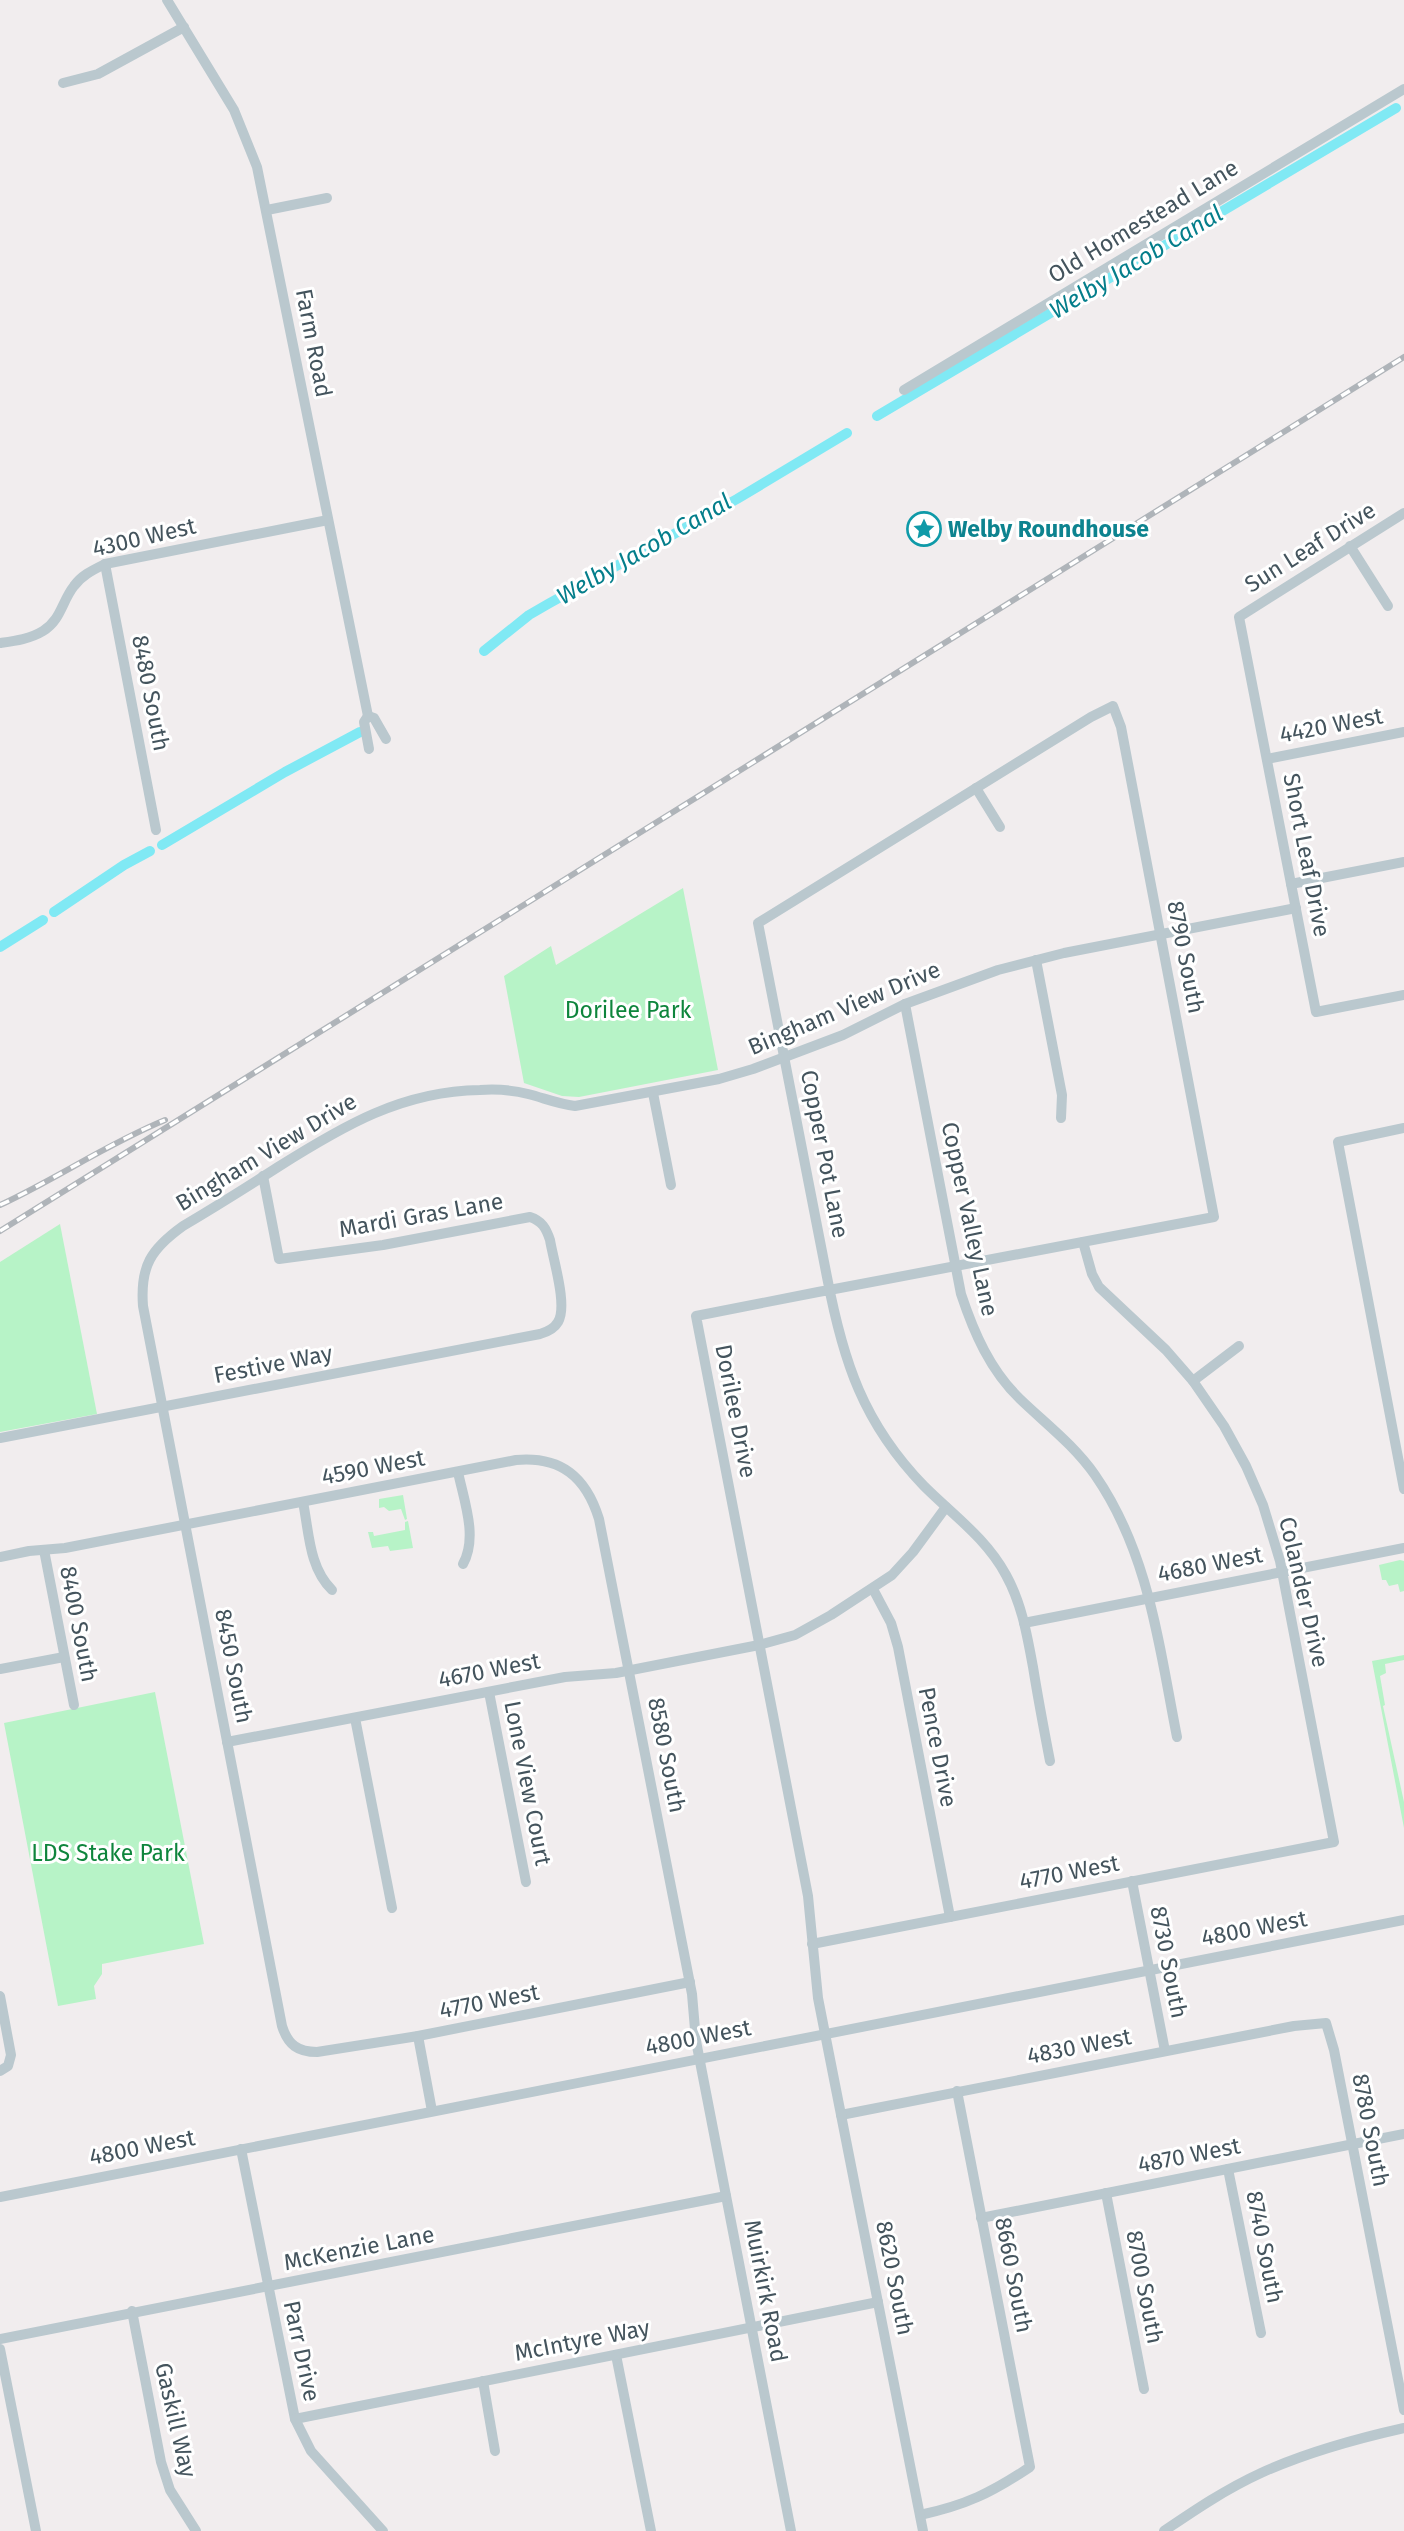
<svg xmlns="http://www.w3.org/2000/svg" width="1404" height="2531" font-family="'Fira Sans',sans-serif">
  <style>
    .green { fill: #b7f3c7 }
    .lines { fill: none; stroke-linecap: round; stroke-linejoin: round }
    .canal { stroke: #80e9f4; stroke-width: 10 }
    .minor { stroke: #bac8ce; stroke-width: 10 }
    .rail-casing { stroke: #afb4b9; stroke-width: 6 }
    .rail { stroke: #fff; stroke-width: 3.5; stroke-dasharray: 10; stroke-linecap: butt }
    .labels { text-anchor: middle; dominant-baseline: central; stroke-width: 6; stroke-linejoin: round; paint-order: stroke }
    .street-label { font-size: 23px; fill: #44545d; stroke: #fff }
    .culture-label { font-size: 23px; font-weight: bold; fill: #0d838f; stroke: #fff; text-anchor: start }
    .park-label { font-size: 23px; fill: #0e853c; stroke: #fff }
    .water-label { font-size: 24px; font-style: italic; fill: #047e8b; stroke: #fff }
  </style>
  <rect width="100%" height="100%" fill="#f1edee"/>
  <g class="green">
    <path d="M683 888 718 1070 579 1097 562 1096 524 1083 504 976 551 946 556 965Z"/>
    <path d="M60 1224 97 1414 0 1432V1262Z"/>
    <path d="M403 1495 407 1519 405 1520 401 1509 389 1511 384 1507 379 1508V1499Z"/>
    <path d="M408 1521 413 1548 390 1551 388 1546 372 1548 368 1532H373L374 1536 405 1530V1522Z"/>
    <path d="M1400 1560 1404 1561V1591L1400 1592 1398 1584 1389 1586 1386 1580H1382L1379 1565Z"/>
    <path d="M1404 1655V1660L1385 1664 1386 1673 1380 1676 1385 1705 1383 1706 1404 1802V1828L1372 1661Z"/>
    <path d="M155 1692 204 1944 102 1964V1974L94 1986 96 1999 58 2006 4 1723Z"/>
  </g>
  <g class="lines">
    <g class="canal">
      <path d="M877 416 1396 108"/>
      <path d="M484 651 529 615 548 604 737 499 847 433"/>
      <path d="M162 845 285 772 360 732"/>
      <path d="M54 912 124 865 150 851"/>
      <path d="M0 947 43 920"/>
    </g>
    <g class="minor">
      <path d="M167 0 234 110 257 167 368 716"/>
      <path d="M63 83 98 74 184 27"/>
      <path d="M267 210 327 198"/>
      <path d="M904 390 1404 89"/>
      <path d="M1404 513 1239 617 1316 1012 1404 995"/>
      <path d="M1350 546 1388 606"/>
      <path d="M105 564 156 830"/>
      <path d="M0 643C14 641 30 639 43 631 61 620 62 601 74 586 82 575 93 570 105 564L328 520"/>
      <path d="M369 749 364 722 368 716 374 718 386 739"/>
      <path d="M1267 759 1404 732"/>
      <path d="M976 788 1000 827"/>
      <path d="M1291 884 1404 862"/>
      <path d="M1036 960 1062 1095 1061 1118"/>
      <path d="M905 1004 961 1294C974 1333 990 1370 1020 1399 1046 1424 1074 1445 1095 1475 1149 1553 1159 1646 1177 1737"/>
      <path d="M653 1093 671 1185"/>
      <path d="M1404 1128 1338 1142 1404 1489"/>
      <path d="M1193 1381 1239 1346"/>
      <path d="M0 1438 540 1334C547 1332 554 1329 558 1322 568 1306 553 1259 550 1240 546 1228 542 1221 530 1217L383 1245 279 1259 263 1176"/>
      <path d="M458 1472C464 1501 478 1537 463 1564"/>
      <path d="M303 1502C309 1532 309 1568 332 1590"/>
      <path d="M44 1550 74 1705"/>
      <path d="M0 1557 29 1551 65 1548 516 1460C561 1456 586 1477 599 1519L692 1994 696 2041 791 2531"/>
      <path d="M873 1589 891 1623 898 1647 950 1917"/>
      <path d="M1024 1623 1404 1548"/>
      <path d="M0 1669 64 1657"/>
      <path d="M489 1692 526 1882"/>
      <path d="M355 1718 392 1908"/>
      <path d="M227 1742 565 1677 616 1673 759 1645 795 1635 831 1615 892 1575 913 1552 946 1507"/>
      <path d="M1132 1881 1165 2051"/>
      <path d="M812 1944 1334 1842 1280 1561 1263 1505 1246 1466 1224 1426 1193 1381 1166 1350 1099 1287 1092 1274 1083 1242"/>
      <path d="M690 1982 418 2036 317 2052C298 2052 288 2045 282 2026L143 1306C140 1266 151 1249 183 1226 215 1207 247 1187 278 1167 343 1126 402 1091 480 1090 496 1089 513 1090 528 1094 544 1098 558 1104 575 1106L719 1079 753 1069 843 1035 905 1004 998 970 1064 953 1296 908"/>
      <path d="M0 1996 11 2055 8 2066 0 2071"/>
      <path d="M418 2036 432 2111"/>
      <path d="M841 2115 1294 2026 1326 2023 1334 2050 1404 2410"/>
      <path d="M241 2149 295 2419 311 2451 383 2531"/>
      <path d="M1228 2169 1261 2333"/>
      <path d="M1106 2193 1144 2389"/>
      <path d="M0 2197 1404 1920"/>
      <path d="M981 2218 1404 2134"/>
      <path d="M132 2311 161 2462 170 2490 196 2531"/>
      <path d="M0 2339 726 2196"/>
      <path d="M0 2349 36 2531"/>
      <path d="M616 2355 651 2531"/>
      <path d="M483 2381 495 2451"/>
      <path d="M295 2419 878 2302"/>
      <path d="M920 2515C966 2505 991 2493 1030 2467L957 2091"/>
      <path d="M923 2531 818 1998 808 1896 696 1316 818 1292 840 1288 1214 1217 1121 727 1113 706 1091 717 758 923 827 1277C843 1361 863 1423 924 1486 953 1515 986 1538 1006 1575 1022 1604 1027 1635 1033 1667 1038 1698 1044 1730 1050 1761"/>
      <path d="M1164 2531C1195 2510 1226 2489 1261 2473 1307 2452 1355 2439 1404 2428"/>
    </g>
    <g class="rail-casing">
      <g id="rail">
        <path d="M0 1205C56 1179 107 1144 165 1120"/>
        <path d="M0 1231 1404 357"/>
      </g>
    </g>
    <use href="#rail" class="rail"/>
  </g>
  <defs>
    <g id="sight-ring" transform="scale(1.75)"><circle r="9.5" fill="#fff" stroke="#0f9aa8" stroke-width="1.5"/><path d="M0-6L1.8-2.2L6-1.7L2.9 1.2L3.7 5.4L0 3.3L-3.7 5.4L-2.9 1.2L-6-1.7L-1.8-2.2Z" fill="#0f9aa8"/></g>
  </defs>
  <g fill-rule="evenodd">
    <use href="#sight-ring" x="924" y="529"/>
  </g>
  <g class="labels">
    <g class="street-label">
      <text transform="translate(1143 221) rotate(-31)">Old Homestead Lane</text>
      <text transform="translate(314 343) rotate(79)">Farm Road</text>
      <text transform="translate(144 537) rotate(-13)">4300 West</text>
      <text transform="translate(1310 547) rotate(-32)">Sun Leaf Drive</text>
      <text transform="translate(151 693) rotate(79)">8480 South</text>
      <text transform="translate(1331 725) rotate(-11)">4420 West</text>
      <text transform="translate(1307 855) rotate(79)">Short Leaf Drive</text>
      <text transform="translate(1186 957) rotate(79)">8790 South</text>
      <text transform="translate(844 1008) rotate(-23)">Bingham View Drive</text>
      <text transform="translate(266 1152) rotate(-31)">Bingham View Drive</text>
      <text transform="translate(825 1154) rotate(79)">Copper Pot Lane</text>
      <text transform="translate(421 1215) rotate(-10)">Mardi Gras Lane</text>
      <text transform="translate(970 1219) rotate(78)">Copper Valley Lane</text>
      <text transform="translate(273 1364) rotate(-11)">Festive Way</text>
      <text transform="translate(736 1411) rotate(79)">Dorilee Drive</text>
      <text transform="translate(373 1467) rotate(-11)">4590 West</text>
      <text transform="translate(1210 1564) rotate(-11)">4680 West</text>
      <text transform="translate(1304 1592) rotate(77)">Colander Drive</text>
      <text transform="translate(79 1624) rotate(79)">8400 South</text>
      <text transform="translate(234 1666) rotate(79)">8450 South</text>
      <text transform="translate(489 1670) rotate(-11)">4670 West</text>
      <text transform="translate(938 1747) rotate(79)">Pence Drive</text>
      <text transform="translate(667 1755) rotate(79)">8580 South</text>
      <text transform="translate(528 1783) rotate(79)">Lone View Court</text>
      <text transform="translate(1069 1872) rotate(-11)">4770 West</text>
      <text transform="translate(1254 1928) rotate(-11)">4800 West</text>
      <text transform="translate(1169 1962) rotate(79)">8730 South</text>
      <text transform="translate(489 2001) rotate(-11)">4770 West</text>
      <text transform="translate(698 2037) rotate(-11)">4800 West</text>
      <text transform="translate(1079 2046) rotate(-11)">4830 West</text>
      <text transform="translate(1371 2130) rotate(79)">8780 South</text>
      <text transform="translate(142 2147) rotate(-11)">4800 West</text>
      <text transform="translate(1189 2155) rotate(-11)">4870 West</text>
      <text transform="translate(1265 2247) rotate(79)">8740 South</text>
      <text transform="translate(359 2248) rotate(-11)">McKenzie Lane</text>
      <text transform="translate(1014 2275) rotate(79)">8660 South</text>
      <text transform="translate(895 2278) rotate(79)">8620 South</text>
      <text transform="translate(1145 2287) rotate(79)">8700 South</text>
      <text transform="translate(766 2291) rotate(79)">Muirkirk Road</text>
      <text transform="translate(582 2340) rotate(-11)">McIntyre Way</text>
      <text transform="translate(302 2351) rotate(78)">Parr Drive</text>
      <text transform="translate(176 2420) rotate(77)">Gaskill Way</text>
    </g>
    <g class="culture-label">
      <text x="948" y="529">Welby Roundhouse</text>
    </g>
    <g class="park-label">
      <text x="628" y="1010">Dorilee Park</text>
      <text x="108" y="1853">LDS Stake Park</text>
    </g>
    <g class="water-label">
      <text transform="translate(1136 262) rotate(-31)">Welby Jacob Canal</text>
      <text transform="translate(644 549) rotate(-30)">Welby Jacob Canal</text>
    </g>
  </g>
</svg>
